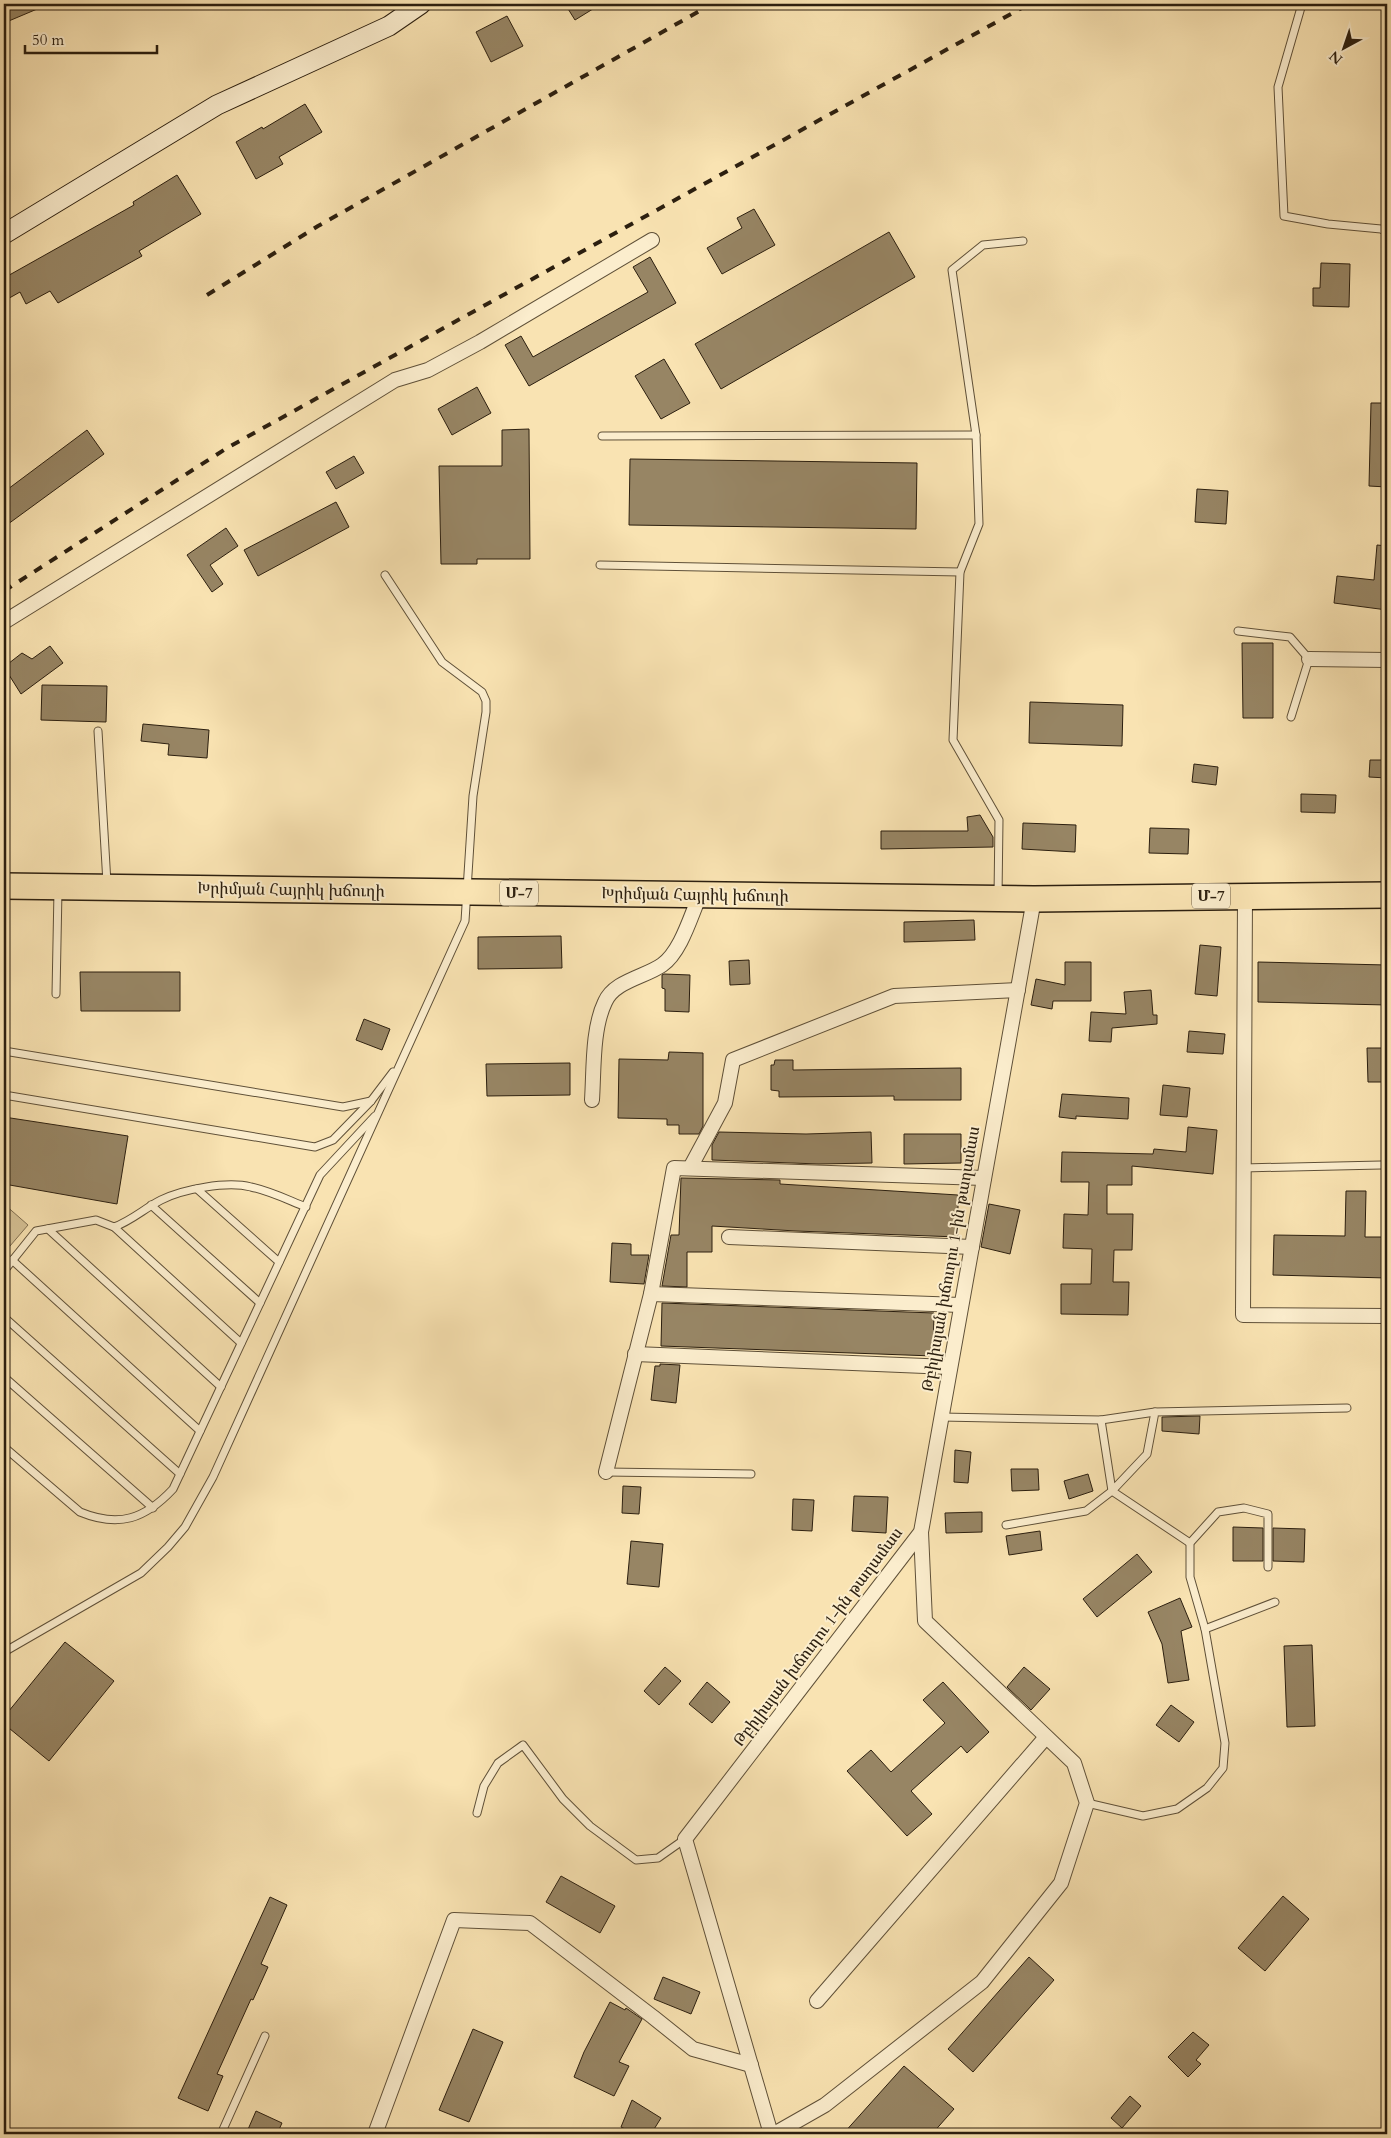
<svg xmlns="http://www.w3.org/2000/svg" width="1391" height="2138" font-family="Cardo,'Noto Serif Armenian',serif">
  <style>
    .green { fill: #d6c296; stroke: #817052 }
    .building { fill: #978564; stroke: #2c1f0f }
    .lines { fill: none; stroke-linecap: round; stroke-linejoin: round }
    .lane-casing { stroke: #5f5038; stroke-width: 9 }
    .street-casing { stroke: #5f5038; stroke-width: 16 }
    .secondary-casing { stroke: #2c1f0f; stroke-width: 21 }
    .highway-casing { stroke: #2c1f0f; stroke-width: 28 }
    .lane { stroke: #fbedcd; stroke-width: 7 }
    .street { stroke: #fbedcd; stroke-width: 14 }
    .secondary { stroke: #fbedcd; stroke-width: 19 }
    .highway { stroke: #f9e3b2; stroke-width: 25 }
    .rail { stroke: #2c1f0f; stroke-width: 4; stroke-dasharray: 9 9; stroke-linecap: butt }
    .labels { text-anchor: middle; dominant-baseline: central; stroke-width: 4; stroke-linejoin: round; paint-order: stroke }
    .shield { fill: #fbedcd; stroke: #6a5d48; stroke-width: 1 }
    .shield-label { font-size: 15px; font-weight: bold; fill: #2c1f0f }
    .street-label { font-size: 16px; fill: #2c1f0f; stroke: #fbedcd }
  </style>
  <rect width="100%" height="100%" fill="#f9e3b2"/>
  <filter id="stains"><feTurbulence type="fractalNoise" baseFrequency=".004" numOctaves="4"/><feColorMatrix values="0 0 0 0 .2 0 0 0 0 .09 0 0 0 0 .02 0 0 0 .5 -.17"/></filter>
  <radialGradient id="worn" r=".72"><stop offset=".6" stop-color="#630" stop-opacity="0"/><stop offset="1" stop-color="#630" stop-opacity=".3"/></radialGradient>
  <path class="green" d="M4 1204 28 1225 4 1253Z"/>
  <g class="building">
    <path d="M4 4H49L4 23Z"/>
    <path d="M565 4H601L575 20Z"/>
    <path d="M507 16 523 46 491 62 476 32Z"/>
    <path d="M305 104 322 132 279 157 283 164 256 179 236 142 262 127 263 129Z"/>
    <path d="M177 175 201 214 139 251 142 256 58 303 50 291 26 304 20 292 4 301V278L134 205 133 202Z"/>
    <path d="M754 209 775 245 722 274 707 248 742 228 737 218Z"/>
    <path d="M889 232 915 277 721 389 695 344Z"/>
    <path d="M650 257 676 303 529 386 505 345 521 336 533 357 648 292 633 267Z"/>
    <path d="M1321 263 1350 264 1349 307 1313 306V288H1320Z"/>
    <path d="M664 359 690 403 661 419 635 376Z"/>
    <path d="M477 387 491 413 452 435 438 409Z"/>
    <path d="M1371 403H1387L1386 450H1387V487L1369 486Z"/>
    <path d="M529 429 530 559H477V564H441L439 466H502V430Z"/>
    <path d="M87 430 104 454 4 527V492Z"/>
    <path d="M354 456 364 473 336 489 326 472Z"/>
    <path d="M630 459 917 463 916 529 629 525Z"/>
    <path d="M1197 489 1228 491 1226 524 1195 522Z"/>
    <path d="M336 502 349 527 258 576 244 550Z"/>
    <path d="M226 528 238 546 210 565 223 584 212 592 187 555Z"/>
    <path d="M1377 545 1387 546V610L1334 603 1337 576 1374 580Z"/>
    <path d="M1242 643H1273V718H1243Z"/>
    <path d="M50 646 63 663 21 694 4 667 22 653 32 659Z"/>
    <path d="M42 685 107 686 106 722 41 720Z"/>
    <path d="M1030 702 1123 705 1122 746 1029 743Z"/>
    <path d="M143 724 209 730 207 758 168 755 169 744 141 741Z"/>
    <path d="M1370 760H1387V778L1369 777Z"/>
    <path d="M1194 764 1218 767 1216 785 1192 782Z"/>
    <path d="M1301 794 1336 795 1335 813 1301 812Z"/>
    <path d="M980 815 993 837V847L881 849V831H968L967 817Z"/>
    <path d="M1023 823 1076 825 1075 852 1022 849Z"/>
    <path d="M1150 828 1189 829 1188 854 1149 853Z"/>
    <path d="M974 920 975 940 904 942V922Z"/>
    <path d="M561 936 562 968 478 969V937Z"/>
    <path d="M1200 945 1221 947 1217 996 1195 994Z"/>
    <path d="M749 960 750 984 730 985 729 961Z"/>
    <path d="M1065 962H1091V1001H1053L1052 1009 1031 1005 1036 979 1065 985Z"/>
    <path d="M1258 962 1387 965V1005L1258 1002Z"/>
    <path d="M80 972H180V1011H81Z"/>
    <path d="M664 974 690 975 689 1012 665 1011V989L662 988V975Z"/>
    <path d="M1151 990 1153 1015H1157V1024L1112 1028 1111 1042 1089 1041 1091 1012 1126 1014 1124 992Z"/>
    <path d="M364 1019 390 1029 382 1050 356 1040Z"/>
    <path d="M1189 1031 1225 1034 1223 1054 1187 1052Z"/>
    <path d="M1367 1048H1387V1082H1368Z"/>
    <path d="M669 1052 703 1053V1126L699 1134H679V1125H667V1119L618 1118 619 1059 668 1060Z"/>
    <path d="M775 1060H793V1070L961 1068V1100H894V1096L779 1097V1091L771 1090V1065H774Z"/>
    <path d="M570 1063V1095L487 1096 486 1064Z"/>
    <path d="M1163 1085 1190 1088 1187 1117 1160 1115Z"/>
    <path d="M1062 1094 1129 1098 1128 1119 1076 1116V1119L1059 1117Z"/>
    <path d="M4 1117 128 1136 117 1204 4 1184Z"/>
    <path d="M1188 1127 1217 1130 1213 1174 1132 1166V1185H1107V1214H1133L1132 1250H1114L1113 1282H1129L1128 1315 1061 1314V1284H1091L1092 1249 1063 1248 1064 1214 1088 1215 1089 1182H1061L1062 1152 1153 1154 1154 1149 1186 1152Z"/>
    <path d="M719 1132 806 1134 871 1132 872 1163 819 1164 712 1160V1145Z"/>
    <path d="M904 1134H961V1163L904 1164Z"/>
    <path d="M681 1178 780 1180V1184L958 1195V1237L796 1231 712 1226V1252H687V1287L662 1286 671 1235H679Z"/>
    <path d="M1346 1191H1366L1365 1237H1387V1278L1273 1275 1274 1235 1345 1236Z"/>
    <path d="M989 1204 1020 1210 1010 1254 981 1247Z"/>
    <path d="M612 1243 631 1244V1255H649L644 1284 610 1282Z"/>
    <path d="M662 1303 934 1313 933 1356 661 1346Z"/>
    <path d="M660 1364 680 1365 676 1403 651 1400 655 1366H660Z"/>
    <path d="M1200 1416 1199 1434 1162 1431V1417Z"/>
    <path d="M955 1450 971 1452 968 1483 954 1482Z"/>
    <path d="M1011 1469H1038L1039 1490 1012 1491Z"/>
    <path d="M1088 1474 1093 1491 1069 1499 1064 1481Z"/>
    <path d="M623 1486 641 1487 639 1514 622 1513Z"/>
    <path d="M854 1496 888 1497 886 1533 852 1531Z"/>
    <path d="M793 1499 814 1500 812 1531 792 1530Z"/>
    <path d="M982 1512V1532L946 1533 945 1513Z"/>
    <path d="M1233 1527 1263 1528V1561H1233Z"/>
    <path d="M1273 1528 1305 1529 1304 1562 1273 1561Z"/>
    <path d="M1040 1531 1042 1550 1009 1555 1006 1536Z"/>
    <path d="M631 1541 663 1544 659 1587 627 1584Z"/>
    <path d="M1137 1554 1152 1572 1097 1617 1083 1599Z"/>
    <path d="M1180 1598 1192 1627 1181 1631 1189 1680 1168 1683 1162 1644 1148 1612Z"/>
    <path d="M65 1642 114 1681 49 1761 4 1724V1717Z"/>
    <path d="M1312 1645 1315 1726 1287 1727 1284 1646Z"/>
    <path d="M665 1667 681 1681 659 1705 644 1691Z"/>
    <path d="M1024 1667 1050 1689 1031 1710 1007 1687Z"/>
    <path d="M707 1682 730 1702 712 1723 689 1704Z"/>
    <path d="M943 1682 989 1732 967 1753 961 1746 911 1791 932 1814 907 1836 847 1771 871 1750 891 1772 945 1723 923 1700Z"/>
    <path d="M1171 1705 1194 1722 1179 1742 1156 1725Z"/>
    <path d="M561 1876 615 1906 600 1933 546 1902Z"/>
    <path d="M1283 1896 1309 1919 1265 1971 1238 1948Z"/>
    <path d="M270 1897 287 1905 261 1964 268 1967 253 2000 251 1999 217 2074 223 2076 208 2111 178 2098Z"/>
    <path d="M1029 1957 1054 1980 973 2072 948 2049Z"/>
    <path d="M663 1977 700 1992 691 2014 654 1999Z"/>
    <path d="M610 2002 625 2010 626 2008 642 2019 619 2062 629 2066 614 2096 574 2077 584 2052Z"/>
    <path d="M473 2029 503 2042 469 2122 439 2110Z"/>
    <path d="M1193 2032 1209 2045 1196 2060 1201 2064 1188 2077 1168 2057Z"/>
    <path d="M904 2066 954 2109 932 2134H843Z"/>
    <path d="M1130 2096 1141 2106 1122 2128 1111 2118Z"/>
    <path d="M632 2100 661 2118 651 2134H635L621 2127Z"/>
    <path d="M256 2111 282 2123 277 2134H246Z"/>
  </g>
  <g class="lines">
    <g class="lane-casing">
      <g id="lane">
        <path d="M1302 4 1278 87 1284 216 1328 224 1381 229 1387 232"/>
        <path d="M602 436 976 435"/>
        <path d="M600 565 960 572"/>
        <path d="M1238 631 1290 637 1309 659 1291 717"/>
        <path d="M98 731 107 883"/>
        <path d="M998 896 999 820 953 740 960 572 979 524 976 435 952 270 983 245 1023 241"/>
        <path d="M56 994 58 890"/>
        <path d="M4 1051 343 1107 371 1101"/>
        <path d="M4 1095 315 1147 333 1140 371 1101 393 1072"/>
        <path d="M1243 1168 1381 1165"/>
        <path d="M197 1189 279 1262"/>
        <path d="M151 1205 260 1303"/>
        <path d="M114 1227 241 1343"/>
        <path d="M48 1229 221 1387"/>
        <path d="M12 1260 200 1431"/>
        <path d="M4 1271 36 1231 96 1220 114 1227C131 1221 145 1208 161 1200 183 1189 227 1181 251 1187 270 1191 288 1200 306 1207"/>
        <path d="M4 1317 180 1474"/>
        <path d="M4 1377 153 1508"/>
        <path d="M941 1417 1101 1420 1155 1412"/>
        <path d="M1101 1420 1112 1491 1147 1454 1155 1412 1347 1408"/>
        <path d="M4 1447 80 1512C119 1528 145 1519 173 1489L320 1175 375 1116"/>
        <path d="M606 1472 751 1474"/>
        <path d="M1006 1525 1086 1511 1112 1491 1190 1543"/>
        <path d="M1205 1629 1275 1602"/>
        <path d="M4 1652 141 1573 168 1547 185 1527 213 1477 465 921 473 796 486 712V701L482 692 442 662 385 575"/>
        <path d="M1087 1803 1143 1816 1177 1809 1207 1788 1223 1768 1225 1743 1205 1629 1190 1577V1543L1218 1512 1244 1508 1268 1514V1567"/>
        <path d="M477 1813 484 1786 498 1763 523 1745 563 1799 590 1826 636 1860 658 1858 685 1839"/>
        <path d="M221 2134 265 2036"/>
      </g>
    </g>
    <g class="street-casing">
      <g id="street">
        <path d="M4 622 395 380 428 370 480 342 652 240"/>
        <path d="M1309 659 1387 660"/>
        <path d="M1245 896 1243 1315 1387 1316"/>
        <path d="M592 1100C594 1070 592 1029 605 1002 614 981 645 977 662 965 681 952 691 915 700 895"/>
        <path d="M690 1168 725 1103 733 1060 894 996 1018 990"/>
        <path d="M729 1237 972 1247"/>
        <path d="M651 1294 961 1305"/>
        <path d="M635 1354 949 1367"/>
        <path d="M606 1472 651 1294 674 1168 984 1178"/>
        <path d="M817 2001 1046 1737"/>
        <path d="M375 2134 454 1920 530 1923 653 2017 693 2049 751 2065"/>
        <path d="M771 2134 685 1839 921 1532 1034 899"/>
        <path d="M774 2134 825 2105 982 1982 1061 1883 1087 1803 1074 1763 925 1621 921 1532"/>
      </g>
    </g>
    <g class="secondary-casing">
      <path id="secondary" d="M4 234 217 105 389 26 421 4"/>
    </g>
    <g class="highway-casing">
      <path id="highway" d="M4 886 1034 899 1387 895"/>
    </g>
    <use href="#lane" class="lane"/>
    <use href="#street" class="street"/>
    <use href="#secondary" class="secondary"/>
    <use href="#highway" class="highway"/>
    <g class="rail">
      <path d="M207 295 318 226 712 4"/>
      <path d="M4 591 227 448 1029 4"/>
    </g>
  </g>
  <g class="labels">
    <g class="shield">
      <rect x="500" y="880.5" width="38" height="25" rx="4"/>
      <rect x="1192" y="883.5" width="38" height="25" rx="4"/>
    </g>
    <g class="shield-label">
      <text x="519" y="893">Մ-7</text>
      <text x="1211" y="896">Մ-7</text>
    </g>
    <g class="street-label">
      <text transform="translate(291 890) rotate(1)">Խրիմյան Հայրիկ խճուղի</text>
      <text transform="translate(695 895) rotate(1)">Խրիմյան Հայրիկ խճուղի</text>
      <text transform="translate(951 1259) rotate(-80)">Թբիլիսյան խճուղու 1-ին թաղամաս</text>
      <text transform="translate(818 1637) rotate(-53)">Թբիլիսյան խճուղու 1-ին թաղամաս</text>
    </g>
  </g>
  <rect width="1391" height="2138" fill="none" stroke="#f9e3b2" stroke-width="20"/>
  <rect x="5" y="5" width="1381" height="2128" fill="none" stroke="#2c1f0f" stroke-width="2.5"/>
  <rect x="10" y="10" width="1371" height="2118" fill="none" stroke="#2c1f0f"/>
  <g transform="translate(1344 48) rotate(220)" stroke="#fbedcd" stroke-width="4" paint-order="stroke">
  <path d="M0-4L9 19L0 12L-9 19Z" fill="#2c1f0f"/>
  <text y="-8" font-size="14" font-weight="bold" text-anchor="middle" fill="#2c1f0f">N</text>
  </g>
  <path d="M25 45v8h132v-8" fill="none" stroke="#2c1f0f" stroke-width="2.5"/>
  <text x="32" y="45" font-size="15" fill="#2c1f0f" stroke="#fbedcd" stroke-width="4" paint-order="stroke">50 m</text>
  <rect width="100%" height="100%" filter="url(#stains)"/>
  <rect width="100%" height="100%" fill="url(#worn)"/>
</svg>
